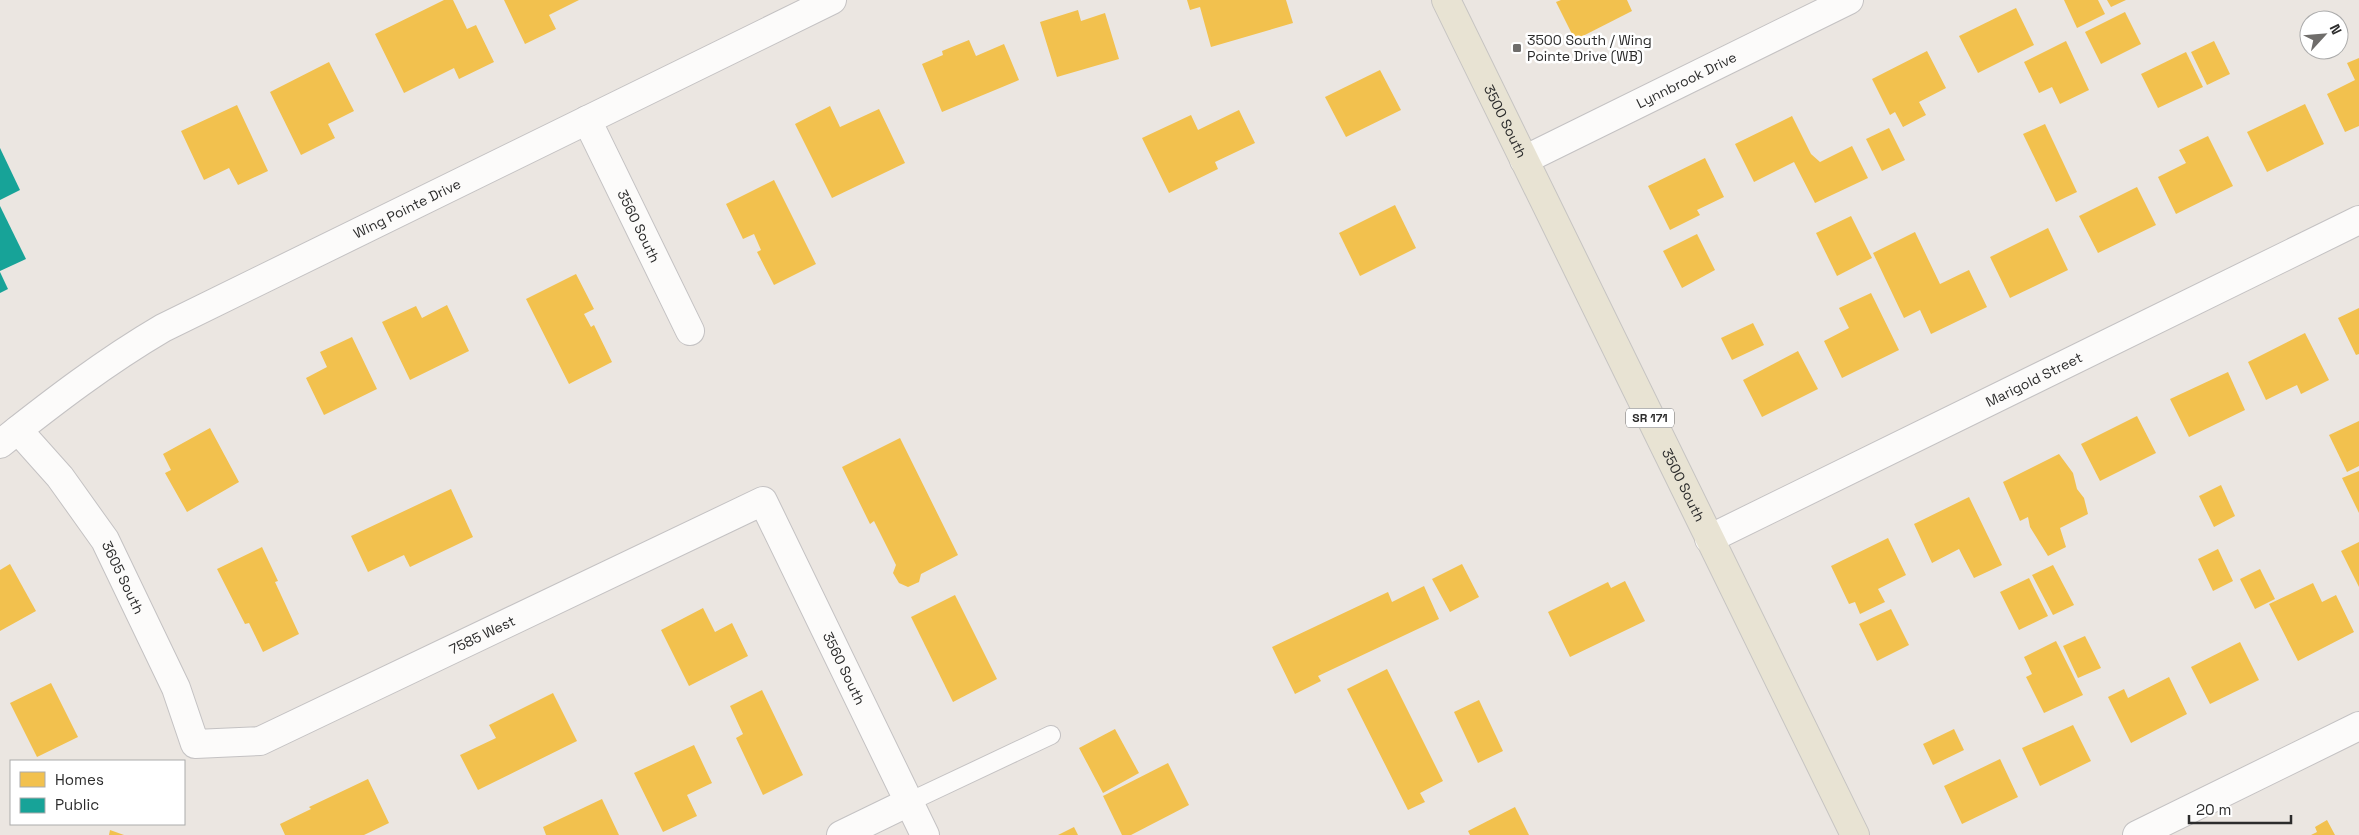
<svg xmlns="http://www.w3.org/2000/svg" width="2359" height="835" font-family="'Space Grotesk',sans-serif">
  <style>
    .homes { fill: #f2c14e }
    .public { fill: #17a398 }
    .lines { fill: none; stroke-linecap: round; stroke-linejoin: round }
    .service-casing { stroke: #c4c2c3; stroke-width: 20 }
    .minor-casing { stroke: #c4c2c3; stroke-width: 30 }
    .primary-casing { stroke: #c6c4c2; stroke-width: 30 }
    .service { stroke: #fcfbfa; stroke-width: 18 }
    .minor { stroke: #fcfbfa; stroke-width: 28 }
    .primary { stroke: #e8e3d3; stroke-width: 28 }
    .poi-dot { fill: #6f6d6b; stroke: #fff; stroke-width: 2 }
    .labels { text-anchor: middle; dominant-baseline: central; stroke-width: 5; stroke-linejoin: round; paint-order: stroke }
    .shield { fill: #fff; stroke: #6b6b6b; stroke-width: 1 }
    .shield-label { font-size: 12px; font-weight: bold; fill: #2c2c2c }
    .poi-label { font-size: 14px; fill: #2c2c2c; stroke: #fff; text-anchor: start }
    .street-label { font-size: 14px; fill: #2c2c2c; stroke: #fff }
  </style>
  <rect width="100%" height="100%" fill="#ebe6e1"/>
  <g class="homes">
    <path d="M444 0H453L467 29 476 25 494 62 459 79 454 68 404 93 375 34Z"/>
    <path d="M504 0H579L549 15 556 29 525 44Z"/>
    <path d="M1187 0H1286L1293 23 1211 47 1200 7 1190 10Z"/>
    <path d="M1561 0H1627L1632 11 1575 40 1556 2Z"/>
    <path d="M2064 0H2098L2105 14 2077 28Z"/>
    <path d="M2107 0H2126L2111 7Z"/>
    <path d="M2016 8 2034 45 1978 73 1959 36Z"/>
    <path d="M1078 10 1081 21 1105 13 1119 59 1057 77 1040 22Z"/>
    <path d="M2125 12 2141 44 2101 64 2085 32Z"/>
    <path d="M969 40 976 56 1004 44 1019 80 942 112 922 64 943 55 942 51Z"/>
    <path d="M2066 41 2089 90 2060 104 2052 87 2039 93 2024 62Z"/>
    <path d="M2214 41 2230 74 2207 85 2191 52Z"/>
    <path d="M1927 51 1946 88 1919 102 1926 115 1903 127 1895 112 1890 115 1872 79Z"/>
    <path d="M2186 52 2203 87 2158 108 2141 74Z"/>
    <path d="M2359 58V126L2345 132 2327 94 2355 80 2347 63Z"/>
    <path d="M329 62 354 111 328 124 335 138 301 155 270 92Z"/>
    <path d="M1380 70 1401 110 1346 137 1325 97Z"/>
    <path d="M2305 104 2324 144 2267 172 2247 132Z"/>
    <path d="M237 105 268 171 238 185 229 168 204 180 181 131Z"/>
    <path d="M830 106 840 127 879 109 905 163 832 198 795 124Z"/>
    <path d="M1239 110 1255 143 1215 162 1218 169 1169 193 1142 138 1191 115 1198 130Z"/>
    <path d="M1792 116 1811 154 1820 162 1852 146 1868 178 1815 203 1794 162 1754 182 1735 144Z"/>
    <path d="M2045 124 2077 192 2056 202 2023 134Z"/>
    <path d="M1889 128 1905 160 1882 171 1866 139Z"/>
    <path d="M2208 136 2233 186 2176 214 2158 177 2186 163 2179 150Z"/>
    <path d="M1705 158 1724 197 1697 210 1700 215 1670 230 1648 186Z"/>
    <path d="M774 180 816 264 774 285 757 252 761 250 754 234 743 239 726 204Z"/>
    <path d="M2137 187 2156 225 2098 253 2079 216Z"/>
    <path d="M1395 205 1416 248 1360 276 1339 233Z"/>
    <path d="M1851 216 1872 258 1837 276 1816 233Z"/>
    <path d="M2048 228 2068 270 2010 298 1990 257Z"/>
    <path d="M1915 232 1940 284 1969 270 1987 307 1931 334 1920 310 1904 318 1873 253Z"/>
    <path d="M1697 234 1715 270 1682 288 1663 251Z"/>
    <path d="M576 274 594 309 584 314 591 327 594 325 612 362 569 384 526 299Z"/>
    <path d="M1871 293 1899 350 1842 378 1824 341 1849 328 1839 308Z"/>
    <path d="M447 305 469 351 410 380 382 322 416 306 422 318Z"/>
    <path d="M2359 308V354L2356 355 2338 318Z"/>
    <path d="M1753 323 1764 345 1732 360 1721 338Z"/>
    <path d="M2305 333 2329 380 2301 394 2297 385 2266 400 2248 362Z"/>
    <path d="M352 337 377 389 324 415 306 378 327 367 320 352Z"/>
    <path d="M1798 351 1818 389 1762 417 1743 380Z"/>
    <path d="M2228 372 2245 410 2189 437 2170 399Z"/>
    <path d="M2137 416 2156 453 2100 481 2081 444Z"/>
    <path d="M2359 421V466L2347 472 2329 435Z"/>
    <path d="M210 428 239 482 187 512 165 473 171 470 163 454Z"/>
    <path d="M900 438 958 555 921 574 919 582 908 587 899 583 893 573 896 565 874 521 870 524 842 467Z"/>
    <path d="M2059 454 2073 473 2077 489 2084 498 2088 514 2060 528 2066 547 2048 556 2030 527 2028 517 2020 521 2003 482Z"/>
    <path d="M2359 471V513L2342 478Z"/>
    <path d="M2221 485 2235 516 2214 527 2199 496Z"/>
    <path d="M451 489 473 537 410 567 404 555 368 572 351 536Z"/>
    <path d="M1969 497 2002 565 1974 578 1959 549 1932 563 1914 524Z"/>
    <path d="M1888 538 1906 575 1878 589 1885 602 1860 614 1855 602 1849 604 1831 566Z"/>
    <path d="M2359 542V587L2341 551Z"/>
    <path d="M262 547 278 581 275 582 299 634 263 652 249 623 245 624 217 569Z"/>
    <path d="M2218 549 2233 581 2213 591 2198 559Z"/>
    <path d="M10 564 36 611 0 631V570Z"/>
    <path d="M1462 564 1479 597 1450 612 1432 579Z"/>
    <path d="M2053 565 2074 605 2053 615 2032 575Z"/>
    <path d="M2260 569 2275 599 2255 609 2240 579Z"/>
    <path d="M2029 578 2048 616 2019 630 2000 592Z"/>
    <path d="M1625 581 1645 621 1570 657 1548 612 1608 582 1611 588Z"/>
    <path d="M2313 583 2322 602 2336 595 2354 632 2298 661 2269 604Z"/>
    <path d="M1424 586 1439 619 1318 676 1321 681 1295 694 1272 647 1388 592 1392 602Z"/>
    <path d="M955 595 997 679 953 702 911 617Z"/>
    <path d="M703 608 715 632 732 623 748 656 689 686 661 630Z"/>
    <path d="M1891 609 1909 645 1877 661 1859 624Z"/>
    <path d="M2085 636 2101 668 2078 678 2063 646Z"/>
    <path d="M2056 641 2083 695 2044 713 2026 677 2032 674 2024 657Z"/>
    <path d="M2240 642 2259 680 2210 704 2191 667Z"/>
    <path d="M1387 669 1443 781 1420 793 1425 802 1408 810 1347 689Z"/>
    <path d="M2169 677 2187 714 2131 743 2108 697 2124 689 2128 698Z"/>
    <path d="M51 683 78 737 37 757 10 703Z"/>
    <path d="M762 690 803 775 763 795 736 738 743 734 730 706Z"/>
    <path d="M553 693 577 741 478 790 460 755 496 738 489 725Z"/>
    <path d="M1479 700 1503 751 1478 763 1454 712Z"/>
    <path d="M2073 725 2091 761 2040 786 2022 748Z"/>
    <path d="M1115 729 1139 773 1103 793 1079 748Z"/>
    <path d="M1954 729 1964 750 1933 765 1923 744Z"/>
    <path d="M694 745 712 783 687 795 697 816 663 832 634 773Z"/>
    <path d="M2000 759 2018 797 1962 824 1944 786Z"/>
    <path d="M1168 763 1189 805 1131 835H1122L1103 796Z"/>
    <path d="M368 779 389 823 364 835H285L280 824 311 809 309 807Z"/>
    <path d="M602 799 619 835H546L543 827Z"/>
    <path d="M1515 807 1529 835H1470L1468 831Z"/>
    <path d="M2327 820 2335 835H2311L2317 832 2315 827Z"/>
    <path d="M1074 827 1078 835H1058Z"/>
    <path d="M110 830 124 835H109Z"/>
  </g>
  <g class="public">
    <path d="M0 148 20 190 0 200Z"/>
    <path d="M0 206 26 259 0 271Z"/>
    <path d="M0 272 8 289 0 293Z"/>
  </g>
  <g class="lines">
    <g class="service-casing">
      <path id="service" d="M909 802 1051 735"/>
    </g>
    <g class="minor-casing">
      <g id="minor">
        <path id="s1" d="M587 120 690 331"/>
        <path id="s2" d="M1524 160 1849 0"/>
        <path id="s3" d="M18 430 60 477 105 540 176 688 195 744 260 741 763 501 925 835"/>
        <path id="s4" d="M0 444C53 402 105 362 163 328L832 0"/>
        <path id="s5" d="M1709 539 2359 220"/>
        <path d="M841 835 909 802"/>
        <path d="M2137 835 2359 726"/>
      </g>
    </g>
    <g class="primary-casing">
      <g id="primary">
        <path id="s6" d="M1446 0 1855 835"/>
      </g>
    </g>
    <use href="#service" class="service"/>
    <use href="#minor" class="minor"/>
    <use href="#primary" class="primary"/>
  </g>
  <rect class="poi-dot" x="1512" y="43" width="10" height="10" rx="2.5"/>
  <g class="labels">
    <rect class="shield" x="1626" y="408.5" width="48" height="19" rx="4"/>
    <g class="shield-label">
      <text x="1650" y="418">SR 171</text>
    </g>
    <g class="poi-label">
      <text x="1527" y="40">3500 South / Wing<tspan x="1527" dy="16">Pointe Drive (WB)</tspan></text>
    </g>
    <g class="street-label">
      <text stroke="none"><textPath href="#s2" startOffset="181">Lynnbrook Drive</textPath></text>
      <text stroke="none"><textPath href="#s6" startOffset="135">3500 South</textPath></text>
      <text stroke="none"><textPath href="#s4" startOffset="472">Wing Pointe Drive</textPath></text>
      <text stroke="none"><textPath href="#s1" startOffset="118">3560 South</textPath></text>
      <text stroke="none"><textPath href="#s5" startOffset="362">Marigold Street</textPath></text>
      <text stroke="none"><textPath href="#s6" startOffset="540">3500 South</textPath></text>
      <text stroke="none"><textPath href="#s3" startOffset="182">3605 South</textPath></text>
      <text stroke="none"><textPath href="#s3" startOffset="675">7585 West</textPath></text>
      <text stroke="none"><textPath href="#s3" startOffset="1172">3560 South</textPath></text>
    </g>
  </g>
  <rect x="10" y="760" width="175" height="65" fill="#ffffff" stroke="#ababab"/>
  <rect x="20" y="772" width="25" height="15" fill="#f2c14e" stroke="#ababab"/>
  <text x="55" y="785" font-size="15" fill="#2c2c2c">Homes</text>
  <rect x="20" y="798" width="25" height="15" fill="#17a398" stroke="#ababab"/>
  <text x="55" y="810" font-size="15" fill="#2c2c2c">Public</text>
  <g transform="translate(2324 35) rotate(64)"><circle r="24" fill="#ffffff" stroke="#ababab"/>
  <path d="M0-4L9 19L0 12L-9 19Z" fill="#6f6d6b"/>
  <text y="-8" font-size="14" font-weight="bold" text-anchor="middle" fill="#2c2c2c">N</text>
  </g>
  <path d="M2189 815v8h102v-8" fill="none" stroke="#2c2c2c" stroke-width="2.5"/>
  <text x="2196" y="815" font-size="15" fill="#2c2c2c" stroke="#ffffff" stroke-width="4" paint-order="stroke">20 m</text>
</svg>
